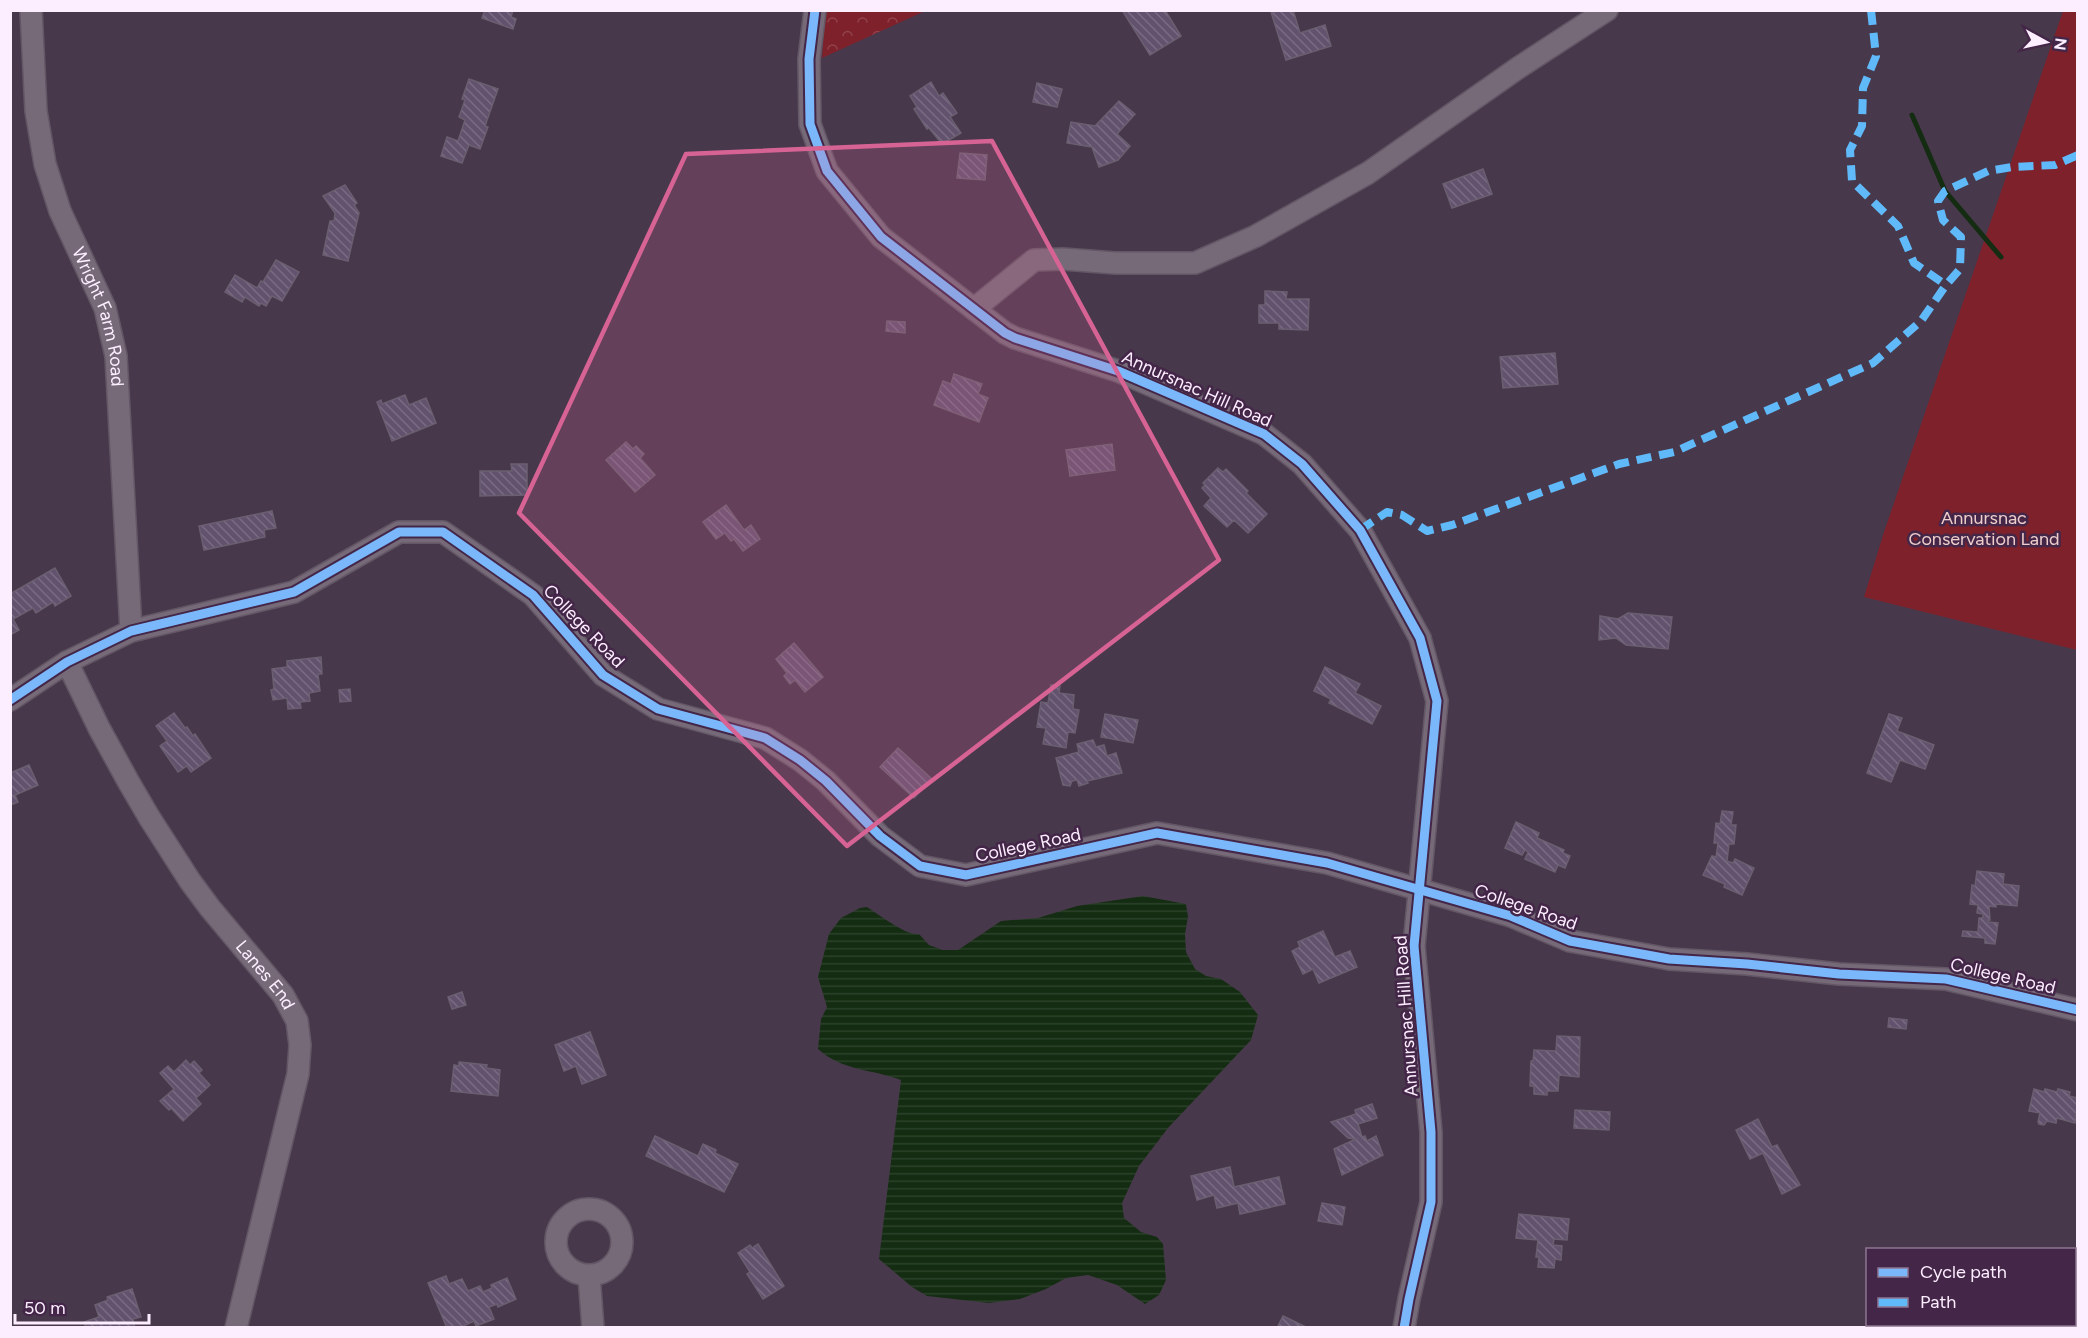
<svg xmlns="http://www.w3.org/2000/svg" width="2088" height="1338" font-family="Figtree,sans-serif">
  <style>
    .forest { fill: url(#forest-crowns) }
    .park { fill: #7e212b }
    .water { fill: url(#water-rules) }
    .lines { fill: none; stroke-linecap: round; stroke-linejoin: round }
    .stream { stroke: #142c12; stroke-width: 5 }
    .building { fill: url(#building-back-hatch); stroke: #6a5f70; stroke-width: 1.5 }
    .minor-casing { stroke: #635665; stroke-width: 24 }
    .minor { stroke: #766a78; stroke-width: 21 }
    .quiet { stroke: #60bafa; stroke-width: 8; stroke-dasharray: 15 8; stroke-linecap: butt }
    .cycleway-casing { stroke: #432648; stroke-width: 13 }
    .cycleway { stroke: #7ab7fb; stroke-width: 9 }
    .marked { fill: #d76394; fill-opacity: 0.2; stroke: #d76394; stroke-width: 4.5; stroke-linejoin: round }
    .labels { text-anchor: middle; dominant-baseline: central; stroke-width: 5; stroke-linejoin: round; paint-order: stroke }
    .street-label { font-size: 18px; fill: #fdeeff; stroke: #432648 }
    .park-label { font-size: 18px; fill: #efcdcb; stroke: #432648 }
  </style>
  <defs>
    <pattern id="forest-crowns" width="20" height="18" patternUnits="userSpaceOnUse" patternTransform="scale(1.5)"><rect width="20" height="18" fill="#7e212b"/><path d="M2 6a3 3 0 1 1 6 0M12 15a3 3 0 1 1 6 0" fill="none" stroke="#91424b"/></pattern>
    <pattern id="water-rules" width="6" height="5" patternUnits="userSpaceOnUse" patternTransform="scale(1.5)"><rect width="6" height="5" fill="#142c12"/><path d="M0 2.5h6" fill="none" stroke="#2b412a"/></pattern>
    <pattern id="building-back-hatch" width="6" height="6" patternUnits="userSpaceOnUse" patternTransform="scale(1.5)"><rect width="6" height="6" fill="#63526e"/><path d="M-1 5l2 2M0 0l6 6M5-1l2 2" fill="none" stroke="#7a6b84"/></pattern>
  </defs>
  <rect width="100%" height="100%" fill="#48384b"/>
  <path class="forest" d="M825 11H925L822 58Z"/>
  <path class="park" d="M2063 11H2078L2077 650 1864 597 1884 532Z"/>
  <path class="water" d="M1143 896 1186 904 1188 917 1185 934 1186 952 1195 969 1206 976 1221 979 1240 992 1258 1015 1251 1040 1168 1128 1139 1166 1122 1203 1124 1218 1141 1232 1157 1237 1163 1244 1166 1280 1159 1295 1145 1304 1117 1285 1088 1275 1066 1278 1046 1289 1020 1299 989 1303 927 1296 912 1287 879 1259 901 1080C872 1069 842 1071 818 1049L821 1019 827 1007 818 977 829 934 841 918 860 908 867 907C878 914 908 937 919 934L929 945 943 950H958L1001 921 1038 918 1077 906Z"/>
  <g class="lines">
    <path class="stream" d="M1912 115 1945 191 2001 257"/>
  </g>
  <g class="building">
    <path d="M485 10H513L511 17 516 19 513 29 482 18Z"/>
    <path d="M1122 10H1165L1181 36 1150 55Z"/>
    <path d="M1293 10 1300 33 1325 25 1331 46 1286 60 1271 12Z"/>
    <path d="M469 79 498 89 485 126 488 127 480 149 469 145 462 163 441 156 447 137 458 141 465 120 459 117 465 100 462 99Z"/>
    <path d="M931 82 939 96 943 93 957 113 950 117 961 133 942 144 929 128 927 129 914 109 917 107 910 96Z"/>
    <path d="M1037 83 1062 89 1057 107 1033 102Z"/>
    <path d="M1119 101 1135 114 1117 134 1130 146 1118 160 1099 167 1092 147 1067 143 1071 122 1095 126Z"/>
    <path d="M960 153 987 155 985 180 957 178Z"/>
    <path d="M1483 169 1492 194 1452 208 1443 184Z"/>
    <path d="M345 185 357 203 354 205 359 213 348 261 323 255 330 221H334L335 213 323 196Z"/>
    <path d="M276 260 299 272 282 301 272 296 266 306 261 303 259 306 245 297 242 302 225 292 235 275 257 288 261 281 263 282Z"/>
    <path d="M1265 291 1287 292 1286 299H1309L1308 330 1279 329V323H1259V305H1265Z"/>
    <path d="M887 321 905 322V333L886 331Z"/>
    <path d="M1555 353 1558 384 1503 388 1500 357Z"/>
    <path d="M954 374 982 384 978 394 988 398 979 422 934 405 943 381 951 384Z"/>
    <path d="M405 395 409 405 426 398 436 423 392 441 377 402 381 400 382 404Z"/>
    <path d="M626 442 633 449 636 446 644 454 640 458 655 475 635 492 606 460Z"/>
    <path d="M1112 444 1115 470 1070 476 1066 450Z"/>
    <path d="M511 464H527V495L480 496V471H512Z"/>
    <path d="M1218 468 1223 472 1226 469 1248 491 1246 493 1267 514 1248 533 1234 520 1227 527 1204 506 1211 498 1202 488 1205 485 1203 483Z"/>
    <path d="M726 505 744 530 751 525 760 539 743 551 734 539 731 541 725 533 716 539 703 522Z"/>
    <path d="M272 511 276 528 264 530 265 537 204 550 199 526Z"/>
    <path d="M55 568 71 596 55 606 53 602 36 613 33 608 13 619 19 630 10 635V594Z"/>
    <path d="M1628 613 1672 617 1668 649 1626 645 1616 638 1599 640 1600 616 1618 619Z"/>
    <path d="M794 643 823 677 805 692 795 680 790 684 784 676 787 673 776 659Z"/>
    <path d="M321 657 322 674H318L320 691 309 693 310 701 300 702 301 708 288 709 287 698 273 700 271 690 274 689 272 669 287 667V661Z"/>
    <path d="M1325 667 1360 684 1355 693 1381 706 1372 724 1329 703 1331 699 1314 691Z"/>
    <path d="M1051 685 1060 686 1059 693 1074 695 1073 709 1079 710 1075 733 1068 732 1066 748 1043 744 1046 728 1037 727 1041 702 1048 703Z"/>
    <path d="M350 689 351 701 340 702 339 690Z"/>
    <path d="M174 713 185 728 187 727 193 736 195 734 211 758 191 772 187 766 178 772 160 746 167 741 156 726Z"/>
    <path d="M1105 714 1138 720 1133 743 1101 737Z"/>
    <path d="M1889 714 1902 718 1897 731 1934 745 1925 769 1900 760 1891 782 1867 773Z"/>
    <path d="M1093 740 1096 747 1104 745 1107 756 1116 753 1122 773 1087 781 1088 783 1079 786 1077 780 1072 781 1070 786 1063 785 1056 758 1079 752 1077 744Z"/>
    <path d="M898 748 932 779 914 798 880 767Z"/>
    <path d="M29 765 38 785 15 795 18 802 13 804 10 801V773Z"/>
    <path d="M1722 811 1733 812 1731 825H1736L1734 844H1729L1727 861 1733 863 1735 859 1754 868 1742 895 1724 887 1725 884 1703 875 1712 856 1716 857 1718 843H1714L1716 823 1720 824Z"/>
    <path d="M1516 822 1539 833 1537 838 1564 850 1563 853 1570 856 1565 868 1558 865 1555 872 1525 859 1528 852 1525 850 1522 855 1505 848Z"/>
    <path d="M1977 871 2004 874 2003 884 2019 886 2017 906 1996 904V907L1989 906 1990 920H1988V922L1998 923 1995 944 1985 943V938L1962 936 1963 931 1978 932 1979 918H1983V914L1977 913 1978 905 1970 904 1972 885 1975 886Z"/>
    <path d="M1323 931 1335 957 1350 951 1357 967 1319 983 1313 969 1303 974 1292 951 1300 947 1298 942Z"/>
    <path d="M462 992 466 1005 452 1009 448 997Z"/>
    <path d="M1889 1018 1907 1020 1906 1029 1888 1027Z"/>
    <path d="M590 1032 606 1075 582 1084 576 1066 564 1071 555 1045Z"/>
    <path d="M1557 1036 1580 1037 1579 1077 1559 1075 1558 1091H1547V1095L1534 1094V1086H1530L1531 1061H1533L1534 1050 1556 1051Z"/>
    <path d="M186 1060 190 1065 194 1061 202 1070 199 1073 210 1085 196 1098 201 1104 183 1121 171 1108 169 1110 160 1101 174 1089 160 1073 168 1066 174 1072Z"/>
    <path d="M459 1062 487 1065 486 1068 500 1070 498 1096 451 1091 454 1065 459 1066Z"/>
    <path d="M2034 1089 2044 1092 2045 1089 2057 1092 2058 1089 2070 1092 2069 1096 2078 1098 2075 1123 2057 1118 2056 1123 2047 1121 2044 1125 2039 1124 2038 1122 2040 1113 2029 1111Z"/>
    <path d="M1372 1104 1377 1118 1358 1124 1362 1137 1365 1136 1367 1141 1376 1136 1383 1155 1342 1175 1334 1149 1356 1139 1348 1138 1331 1122 1356 1114 1355 1110Z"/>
    <path d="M1575 1110 1610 1112 1609 1130 1574 1128Z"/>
    <path d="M1758 1119 1772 1147 1777 1145 1800 1185 1782 1194 1763 1153 1750 1159 1736 1130Z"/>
    <path d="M655 1136 698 1156 703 1144 716 1150 715 1153 738 1164 724 1192 646 1156Z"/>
    <path d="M1230 1167 1234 1187 1279 1177 1285 1204 1240 1214 1238 1203 1217 1208 1214 1195 1197 1200 1191 1176Z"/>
    <path d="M1322 1203 1345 1207 1342 1225 1318 1221Z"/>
    <path d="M1519 1214 1569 1219 1567 1240 1554 1239 1553 1245 1562 1246 1561 1260 1555 1259 1554 1268 1538 1267 1539 1257H1536L1538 1240 1516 1238Z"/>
    <path d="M758 1244 784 1286 763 1299 747 1274 750 1272 738 1253 750 1245 752 1248Z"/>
    <path d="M446 1276 449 1284 462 1279 468 1291 480 1286 483 1292 492 1288 491 1285 507 1278 516 1299 498 1307 497 1304 489 1307 494 1319 476 1326 474 1321 459 1328H447L428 1283Z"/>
    <path d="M132 1289 141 1317 133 1319 135 1328H86L84 1322 99 1317 95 1305 108 1300 107 1297Z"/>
    <path d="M2074 1295 2078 1296V1328H2028L2029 1324H2055L2063 1327 2064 1324H2074Z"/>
    <path d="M1283 1316 1308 1328H1277Z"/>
  </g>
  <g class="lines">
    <g class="minor-casing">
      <g id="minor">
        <path id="s1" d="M31 10 36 111 45 164 60 211 105 308 116 356 131 631"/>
        <path d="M815 10 809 59 810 124 827 171 881 237 1005 333 1015 338 1118 371 1264 434 1302 464 1360 530 1420 638 1437 701 1414 946 1431 1132V1202L1409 1299 1404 1328"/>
        <path d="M974 309 1034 260 1063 259 1115 263H1195L1256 236 1368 173 1518 68 1607 10"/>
        <path id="s2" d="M67 662 99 728 128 781 149 817 190 881 210 908 283 995 297 1021 300 1045 298 1074 236 1328"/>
        <path d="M10 700 67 662 131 631 294 592 399 532H443L533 595 603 675 658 709 765 738 800 760 826 781 880 836 920 866 966 875 1157 833 1327 863 1511 916 1570 941 1669 959 1747 964 1839 974 1946 979 2078 1010"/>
        <circle cx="589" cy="1242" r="33"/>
        <path d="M589 1276 593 1328"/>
      </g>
    </g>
    <use href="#minor" class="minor"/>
    <g class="quiet">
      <path d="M1871 10 1876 56 1863 88 1862 126 1850 150 1852 181 1898 226 1914 263 1946 285"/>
      <path d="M1360 530 1387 512 1402 515 1427 531 1452 525 1619 464 1674 452 1873 363 1921 321 1946 285 1960 269 1961 237 1943 220 1938 201 1945 191 1988 171 2012 167 2055 165 2078 155"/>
    </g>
    <g class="cycleway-casing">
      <g id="cycleway">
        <path d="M815 10 809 59 810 124 827 171 881 237 1005 333 1015 338 1118 371 1264 434 1302 464 1360 530 1420 638 1437 701 1414 946 1431 1132V1202L1409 1299 1404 1328"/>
        <path d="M10 700 67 662 131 631 294 592 399 532H443L533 595 603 675 658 709 765 738 800 760 826 781 880 836 920 866 966 875 1157 833 1327 863 1511 916 1570 941 1669 959 1747 964 1839 974 1946 979 2078 1010"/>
      </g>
    </g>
    <use href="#cycleway" class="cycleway"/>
  </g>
  <path class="marked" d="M992 141 1219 560 847 846 519 513 686 154Z"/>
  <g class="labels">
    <g class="street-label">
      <text stroke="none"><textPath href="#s1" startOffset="318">Wright Farm Road</textPath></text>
      <text transform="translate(1197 389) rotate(24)">Annursnac Hill Road</text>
      <text transform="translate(584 626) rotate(46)">College Road</text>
      <text transform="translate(1028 845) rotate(-12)">College Road</text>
      <text transform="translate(1526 907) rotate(19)">College Road</text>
      <text stroke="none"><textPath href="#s2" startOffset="372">Lanes End</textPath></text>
      <text transform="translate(2003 976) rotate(13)">College Road</text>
      <text transform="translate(1406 1016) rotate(-94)">Annursnac Hill Road</text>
    </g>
    <g class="park-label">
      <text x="1984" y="518">Annursnac<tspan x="1984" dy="21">Conservation Land</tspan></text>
    </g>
  </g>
  <rect width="2088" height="1338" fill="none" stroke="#fdeeff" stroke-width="24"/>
  <rect x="1866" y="1248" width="210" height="78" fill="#432648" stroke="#8d7691" stroke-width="1.5"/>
  <rect x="1878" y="1268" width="30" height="9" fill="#7ab7fb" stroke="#8d7691" stroke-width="1.5"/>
  <text x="1920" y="1278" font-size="18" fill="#fdeeff">Cycle path</text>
  <rect x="1878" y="1298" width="30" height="9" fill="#60bafa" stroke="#8d7691" stroke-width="1.5"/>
  <text x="1920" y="1308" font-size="18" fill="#fdeeff">Path</text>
  <g transform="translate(2046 42) rotate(98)" stroke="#432648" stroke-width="4.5" paint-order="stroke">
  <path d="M0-4.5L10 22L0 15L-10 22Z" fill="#fdeeff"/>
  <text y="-9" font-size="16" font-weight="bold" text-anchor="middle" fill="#fdeeff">N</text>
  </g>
  <path d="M15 1314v9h134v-9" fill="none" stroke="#fdeeff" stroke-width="3"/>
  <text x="24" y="1314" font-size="18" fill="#fdeeff" stroke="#432648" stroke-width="4.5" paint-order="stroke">50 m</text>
</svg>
